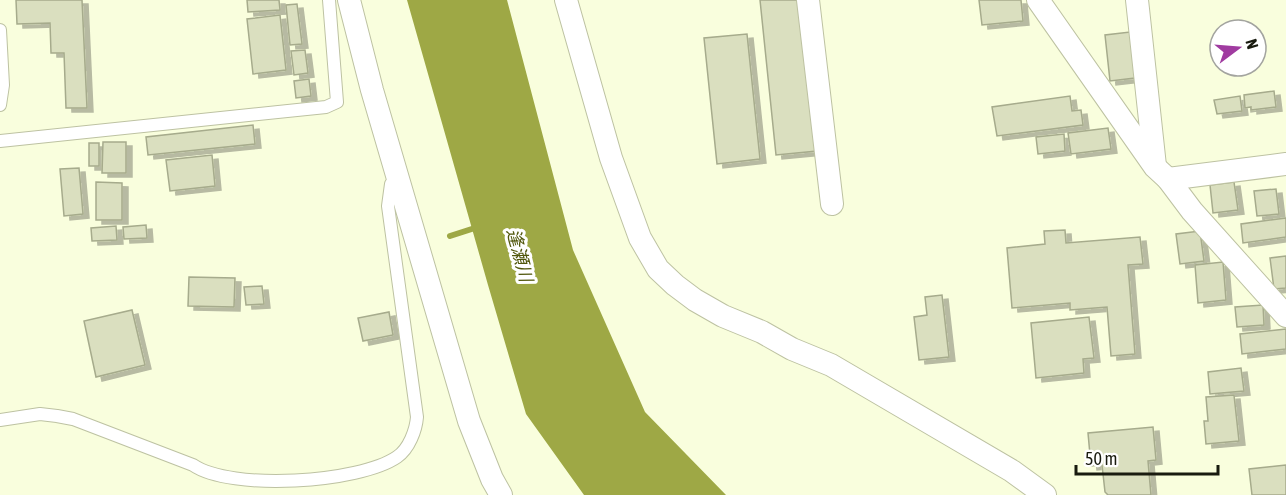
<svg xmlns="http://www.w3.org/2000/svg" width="1286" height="495" font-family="'Asap Condensed','Noto Sans JP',sans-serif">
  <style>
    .water { fill: #9ea845 }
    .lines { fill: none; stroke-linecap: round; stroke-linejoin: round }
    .stream { stroke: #9ea845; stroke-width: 6 }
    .building { fill: #dadfbf; stroke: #a6ab8c; stroke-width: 1.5; filter: url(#shadow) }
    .lane-casing { stroke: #bdc2a2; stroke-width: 14 }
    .street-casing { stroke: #bdc2a2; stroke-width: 24 }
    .lane { stroke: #fff; stroke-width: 12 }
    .street { stroke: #fff; stroke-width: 22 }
    .labels { text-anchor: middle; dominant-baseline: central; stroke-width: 6; stroke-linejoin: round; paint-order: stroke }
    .water-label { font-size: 18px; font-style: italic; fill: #51570c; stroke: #fff }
  </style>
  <defs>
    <filter id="shadow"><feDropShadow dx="6" dy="4" stdDeviation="0" flood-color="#0004"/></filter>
  </defs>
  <rect width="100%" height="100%" fill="#f9fedd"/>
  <path class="water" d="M407 0H507L573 250 645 412 726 495H584L526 414 488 285Z"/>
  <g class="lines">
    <path class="stream" d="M450 236 478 227"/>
  </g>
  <g class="building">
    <path d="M16 0H82L87 108H66L64 53H51L50 23 17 24Z"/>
    <path d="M247 0H279L280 10 248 12Z"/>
    <path d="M760 0H801L817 151 776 155Z"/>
    <path d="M979 0H1021L1023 21 982 25Z"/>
    <path d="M297 4 302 44 290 45 286 5Z"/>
    <path d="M280 15 286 70 253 74 247 19Z"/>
    <path d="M1130 32 1135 78 1110 81 1105 35Z"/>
    <path d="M747 34 760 159 717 164 704 38Z"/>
    <path d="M305 50 308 73 294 75 291 51Z"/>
    <path d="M309 79 311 96 296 98 294 81Z"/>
    <path d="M1274 91 1276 107 1251 110V107L1245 108 1244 95Z"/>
    <path d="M1070 96 1072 111 1081 110 1083 125 997 136 992 107Z"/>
    <path d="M1240 96 1242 111 1217 114 1214 100Z"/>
    <path d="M253 125 255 144 148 155 146 137Z"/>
    <path d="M1108 128 1111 149 1071 154 1068 133Z"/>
    <path d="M1064 134 1065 151 1038 154 1036 137Z"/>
    <path d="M103 142H126V173H102Z"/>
    <rect x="89" y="143" width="10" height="23"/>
    <path d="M212 155 215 186 170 191 166 160Z"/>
    <path d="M79 168 83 214 64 216 60 169Z"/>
    <path d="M96 182 122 183V220H96Z"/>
    <path d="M1234 182 1238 210 1213 213 1210 185Z"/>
    <path d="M1276 189 1279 214 1257 216 1254 191Z"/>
    <path d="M1286 218V237L1243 243 1241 224Z"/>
    <path d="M146 225 147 238 124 239 123 227Z"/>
    <path d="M116 226 117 240 92 241 91 228Z"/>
    <path d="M1065 230 1066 243 1140 237 1143 264 1128 265 1135 354 1111 356 1107 307 1070 310V303L1012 308 1007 248 1045 244 1044 231Z"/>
    <path d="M1200 231 1204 261 1180 264 1176 234Z"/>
    <path d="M1286 256V288L1274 289 1270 258Z"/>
    <path d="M1223 262 1226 300 1198 303 1195 265Z"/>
    <path d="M189 277 235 278 234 307 188 306Z"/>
    <path d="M262 286 264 304 246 305 244 287Z"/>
    <path d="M942 295 949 357 919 360 914 317 927 315 925 297Z"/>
    <path d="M1263 305 1264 325 1237 327 1235 307Z"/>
    <path d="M132 310 145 365 96 377 84 321Z"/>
    <path d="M389 312 393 335 363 341 358 318Z"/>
    <path d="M1089 317 1094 358 1083 359 1084 373 1036 378 1031 323Z"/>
    <path d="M1286 329V349L1242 354 1240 334Z"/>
    <path d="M1241 368 1244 391 1210 394 1208 372Z"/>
    <path d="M1234 395 1239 441 1206 444 1204 421H1208L1206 397Z"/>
    <path d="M1153 427 1156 460 1148 461 1151 495H1108L1105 492 1102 465 1091 466 1088 433Z"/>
    <path d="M1286 465V495H1252L1249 469Z"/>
  </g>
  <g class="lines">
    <g class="lane-casing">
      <g id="lane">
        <path d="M0 30 3 85 0 105"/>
        <path d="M0 141 326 107 337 102 329 0"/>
        <path d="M0 420 40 414 57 416 73 419 193 465C231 491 359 483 397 457 409 449 416 430 417 417L388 206 391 184 395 179"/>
      </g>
    </g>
    <g class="street-casing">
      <g id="street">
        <path d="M349 0 372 90 469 421 492 479 501 495"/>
        <path d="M566 0 611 158 640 238 658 269 675 285 695 300 723 316 762 332 792 349 831 365 1012 471 1045 495"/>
        <path d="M808 0 832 204"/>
        <path d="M1038 0 1155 167 1168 179 1192 211 1286 316"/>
        <path d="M1137 0 1155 166"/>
        <path d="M1168 179 1286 164"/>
      </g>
    </g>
    <use href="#lane" class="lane"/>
    <use href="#street" class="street"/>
  </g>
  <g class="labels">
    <g class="water-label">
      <text transform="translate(520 255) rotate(75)">逢瀬川</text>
    </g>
  </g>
  <g transform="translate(1238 48) rotate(74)"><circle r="28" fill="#ffffff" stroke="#a3a49f" stroke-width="1.5"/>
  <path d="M0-4.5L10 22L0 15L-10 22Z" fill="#a03ba0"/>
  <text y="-9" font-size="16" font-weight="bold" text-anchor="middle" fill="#191b0f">N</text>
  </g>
  <path d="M1076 465v9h142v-9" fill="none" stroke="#191b0f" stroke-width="3"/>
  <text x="1085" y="465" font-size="18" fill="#191b0f" stroke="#ffffff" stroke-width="4.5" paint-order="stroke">50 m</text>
</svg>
